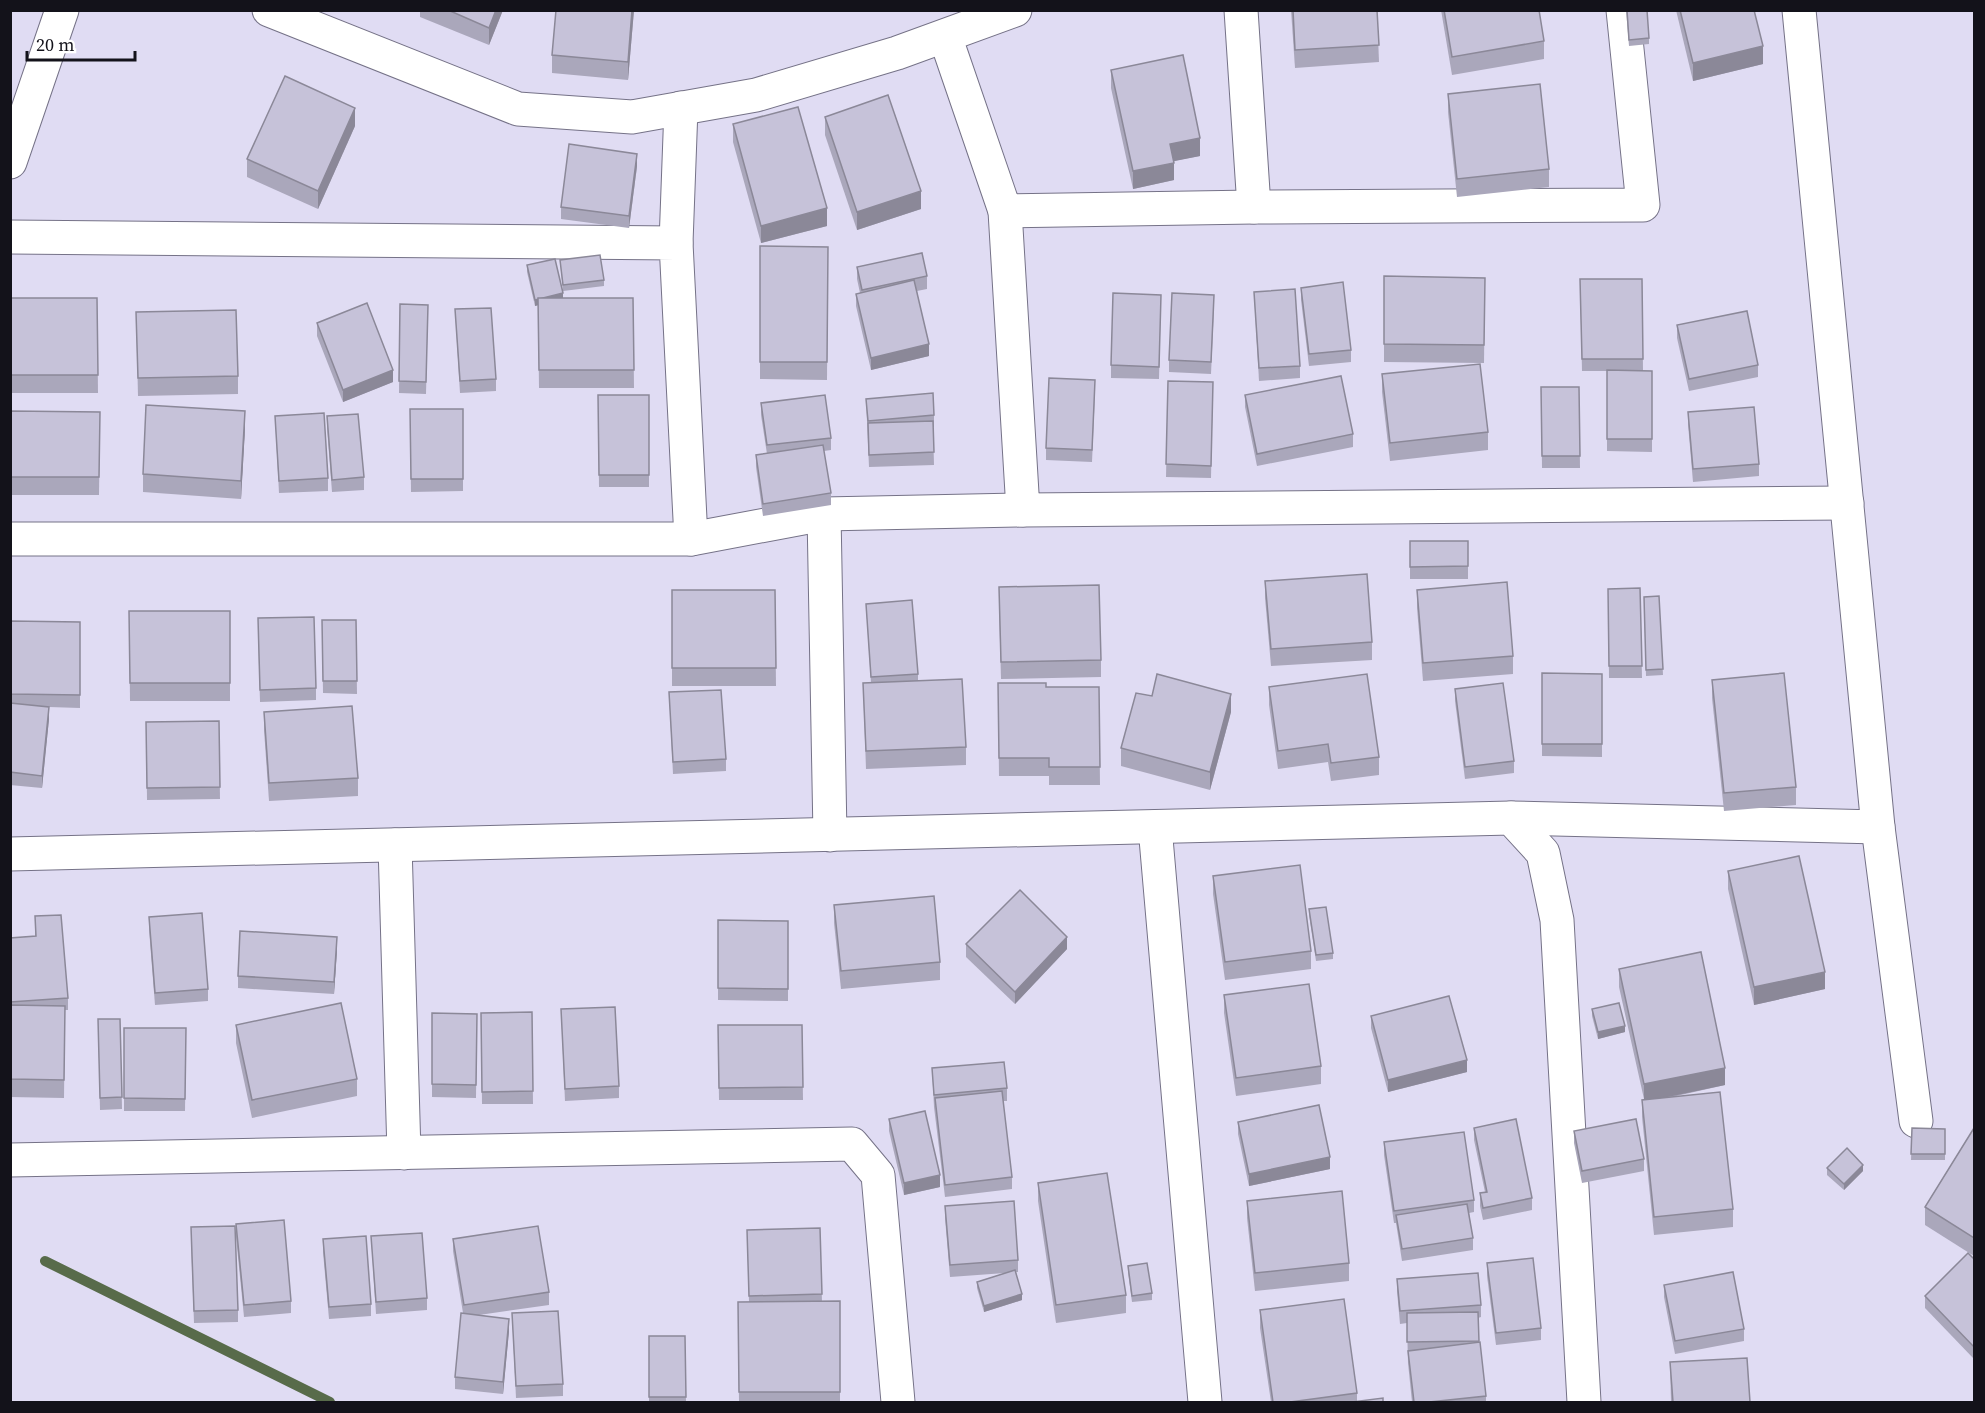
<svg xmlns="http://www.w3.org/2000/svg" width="1985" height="1413" font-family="'Source Serif 4',serif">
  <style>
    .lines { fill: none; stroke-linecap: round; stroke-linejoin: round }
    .stream { stroke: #586b4a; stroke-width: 10 }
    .street-casing { stroke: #757287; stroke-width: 35 }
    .street { stroke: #fff; stroke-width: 33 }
    .wall { fill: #aaa7bb }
    .shaded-wall { fill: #8b8898 }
    .building { fill: #c6c2d9; stroke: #8b8898; stroke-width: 1.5 }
  </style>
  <rect width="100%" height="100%" fill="#e0dcf3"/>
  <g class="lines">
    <path class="stream" d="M45 1261 330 1402"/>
    <g class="street-casing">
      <g id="street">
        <path d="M269 10 518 109 632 117 756 95 897 53 1015 10"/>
        <path d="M1241 10 1254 207 1643 205 1623 10"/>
        <path d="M1799 10 1878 827 1916 1121"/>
        <path d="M945 36 1005 211 1254 207"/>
        <path d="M10 162 62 10"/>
        <path d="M1005 211 1023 510 1847 503"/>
        <path d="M10 237 676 243 691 539"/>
        <path d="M676 243 681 108"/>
        <path d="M824 514 830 835"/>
        <path d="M10 539H691L824 514 1023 510"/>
        <path d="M1511 818 1878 827"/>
        <path d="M1155 827 1205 1402"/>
        <path d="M395 845 404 1153"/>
        <path d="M10 854 1511 818 1543 853 1557 920 1584 1402"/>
        <path d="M10 1160 852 1144 878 1175 898 1402"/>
      </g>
    </g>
    <use href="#street" class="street"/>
  </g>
  <g class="wall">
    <path d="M420 10H503L489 45 420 17Z"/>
    <path d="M634 10 628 80 552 73V55Z"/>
    <path d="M1291 10H1377L1379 62 1295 68Z"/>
    <path d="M1441 10H1539L1544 41V59L1452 75Z"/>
    <path d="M1626 10 1649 38V44L1629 46Z"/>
    <path d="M1676 10H1754L1763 64 1693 81Z"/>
    <path d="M1111 70 1200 156 1173 161 1174 180 1133 189 1111 88Z"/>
    <path d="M1448 94 1549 169V187L1457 197 1448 112Z"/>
    <path d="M825 117 921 209 857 230 825 135Z"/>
    <path d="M733 124 827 226 761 243 733 142Z"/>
    <path d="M355 126 318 209 247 177V159Z"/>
    <path d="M637 166 629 228 561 219V207Z"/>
    <path d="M760 246 828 247 827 380 760 379Z"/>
    <path d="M560 260 604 280V286L563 291Z"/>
    <path d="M527 265 563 298H633L634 388H539L538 305 535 306 527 272Z"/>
    <path d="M857 267 927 276V289L917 291 929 356 871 370 856 306V294L860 293 857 279Z"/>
    <path d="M1384 276 1485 278 1484 363 1384 362Z"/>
    <path d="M1580 279H1642L1643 371H1652V452L1607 451V371H1582Z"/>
    <path d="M1301 288 1351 350V362L1309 366 1301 300Z"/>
    <path d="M1254 292 1300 366V378L1259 381Z"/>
    <path d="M1161 295 1159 379 1111 378V365Z"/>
    <path d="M10 298H97L98 393H10Z"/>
    <path d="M400 304 428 305 426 394 399 393Z"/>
    <path d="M1214 308 1211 374 1169 372V360Z"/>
    <path d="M455 309 496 379V391L460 393Z"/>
    <path d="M136 312 238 376V394L138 396Z"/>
    <path d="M317 323 393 382 343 402 317 336Z"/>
    <path d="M1677 325 1758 365V377L1689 391 1677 338Z"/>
    <path d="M1382 374 1488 432V450L1390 461 1382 392Z"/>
    <path d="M1168 381 1213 382 1211 478 1166 477Z"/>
    <path d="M1541 387H1579L1580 468H1542Z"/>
    <path d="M1095 393 1092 462 1046 460V448Z"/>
    <path d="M598 395H649V487H599Z"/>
    <path d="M1245 395 1353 434V447L1257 466 1245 407Z"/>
    <path d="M866 399 934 415V427H933L934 465 869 467Z"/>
    <path d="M761 403 831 438V450L824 451 831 493V505L763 516 756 467V455L767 454 761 415Z"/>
    <path d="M410 409H463V491L411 492Z"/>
    <path d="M10 411 100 412 99 495H10Z"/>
    <path d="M1688 412 1759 464V476L1693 482 1688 424Z"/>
    <path d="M275 416 328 478V491L279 493Z"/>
    <path d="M327 416 364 477V490L332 492 327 428Z"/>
    <path d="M245 429 241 499 143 492V474Z"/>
    <rect x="1410" y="541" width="58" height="38"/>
    <path d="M1265 581 1372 642V660L1271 666 1265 598Z"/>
    <path d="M1640 588 1642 678H1609L1608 589Z"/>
    <path d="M672 590H775L776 686H672Z"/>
    <path d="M1417 590 1513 656V674L1423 681 1417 608Z"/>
    <path d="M1659 596 1663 675 1646 676 1644 597Z"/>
    <path d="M866 604 918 674V681L966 747V765L866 769 863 683H871Z"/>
    <path d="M999 605 1101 660V677L1001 679Z"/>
    <path d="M129 611H230V701H130Z"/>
    <path d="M322 620H356L357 694 323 693Z"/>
    <path d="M10 621 80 622V708L49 707V719L42 788 10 785Z"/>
    <path d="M258 631 316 688V700L260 702Z"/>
    <path d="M1542 673 1602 674V757L1542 756Z"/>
    <path d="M1712 680 1796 787V805L1724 811 1712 698Z"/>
    <path d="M998 683 1046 687H1099L1100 785H1049V776H999Z"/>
    <path d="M1269 687 1379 757V775L1331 781 1328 762 1278 769 1269 705Z"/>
    <path d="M1455 689 1514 761V773L1465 779 1455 701Z"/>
    <path d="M669 692 726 759V771L673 774Z"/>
    <path d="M1152 696 1231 712 1210 790 1121 766V748Z"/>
    <path d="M264 712 358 778V796L269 801 264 730Z"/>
    <path d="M219 721 220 799 147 800 146 722Z"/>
    <path d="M1728 871 1825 989 1754 1005 1728 889Z"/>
    <path d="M1213 876 1311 951V969L1225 980 1213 894Z"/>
    <path d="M834 905 940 962V980L841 989 834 923Z"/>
    <path d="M1309 909 1333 953V959L1316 961 1309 915Z"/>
    <path d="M35 916 68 998V1010H65L64 1098 10 1097V938L35 936Z"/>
    <path d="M149 917 208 989V1001L155 1005 149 929Z"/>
    <path d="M718 920 788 921V1001L718 1000Z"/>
    <path d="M966 944 1067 949 1015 1004 966 957Z"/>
    <path d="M337 950 334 994 238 988V976Z"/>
    <path d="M1619 969 1725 1085 1672 1097 1733 1209V1227L1654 1235 1642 1117V1100L1644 1099 1619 987Z"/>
    <path d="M1224 995 1321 1066V1084L1236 1096 1224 1013Z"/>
    <path d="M561 1009 619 1086V1098L565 1101Z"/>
    <path d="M1592 1009 1625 1032 1598 1039 1592 1016Z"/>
    <path d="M532 1012 533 1104H482L481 1013Z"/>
    <path d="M432 1013 477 1014 476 1098 432 1097Z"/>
    <path d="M1371 1016 1467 1072 1388 1092 1371 1028Z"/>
    <path d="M98 1019H120L122 1109 100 1110Z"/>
    <path d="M236 1025 357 1079V1096L252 1118 236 1043Z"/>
    <path d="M718 1025H802L803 1100H719Z"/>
    <path d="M124 1028H186L185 1111H124Z"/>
    <path d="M932 1068 1007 1088V1101H1003L1012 1177V1189L945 1197 934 1107Z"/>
    <path d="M889 1119 940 1187 904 1195 889 1131Z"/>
    <path d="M1238 1122 1330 1169 1249 1186 1238 1134Z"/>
    <path d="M1474 1128 1532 1198V1210L1483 1220 1480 1206V1193L1485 1192 1474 1140Z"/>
    <path d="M1912 1128 1945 1129V1160H1911Z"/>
    <path d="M1974 1128V1256L1925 1225V1207Z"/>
    <path d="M1574 1131 1644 1159V1171L1582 1183 1574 1143Z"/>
    <path d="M1384 1142 1474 1200V1212L1469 1213 1473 1238V1250L1402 1261 1396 1223H1394L1384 1155Z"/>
    <path d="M1827 1168 1863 1171 1844 1190 1827 1175Z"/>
    <path d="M1038 1183 1126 1295V1313L1056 1323 1038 1201Z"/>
    <path d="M1247 1201 1349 1263V1281L1255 1291 1247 1218Z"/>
    <path d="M945 1206 1018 1260V1272H1016L1022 1300 984 1312 977 1288V1282L1005 1273 950 1277 945 1218Z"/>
    <path d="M236 1224 291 1301V1313L244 1317 236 1237Z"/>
    <path d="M820 1228 822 1302 840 1301V1402H739L738 1302H749L747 1230Z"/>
    <path d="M371 1236 427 1298V1310L376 1314Z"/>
    <path d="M191 1239 238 1310V1322L194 1323Z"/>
    <path d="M323 1239 371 1304V1316L329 1319 323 1252Z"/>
    <path d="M453 1239 549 1292V1305L479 1315 509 1331 503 1394 455 1389V1377L463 1313 453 1251Z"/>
    <path d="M1974 1259V1359L1925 1308V1296Z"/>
    <path d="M1487 1263 1541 1328V1340L1496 1345 1487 1276Z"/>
    <path d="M1128 1266 1152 1293V1300L1132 1302 1128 1272Z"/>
    <path d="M1397 1279 1481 1305V1317L1478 1318 1479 1342 1486 1396V1402H1412L1408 1363 1407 1323 1400 1324 1397 1291Z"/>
    <path d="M1664 1285 1744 1329V1341L1675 1354 1664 1297Z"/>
    <path d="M1260 1310 1357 1393V1402H1383H1271L1260 1328Z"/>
    <path d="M512 1313 563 1384V1396L516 1398Z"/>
    <path d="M649 1336H685L686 1402H649Z"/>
    <path d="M1670 1362 1750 1402H1671Z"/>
  </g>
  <g class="shaded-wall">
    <path d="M496 10H503L489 45V28Z"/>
    <path d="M632 10H634L628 80V62Z"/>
    <path d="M1763 46V64L1693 81V63Z"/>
    <path d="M355 108V126L318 209V191Z"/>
    <path d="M1200 138V156L1170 162V144Z"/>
    <path d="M637 154V166L629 228V216Z"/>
    <path d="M1174 163V180L1133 189V171Z"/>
    <path d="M921 191V209L857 230V212Z"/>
    <path d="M827 208V226L761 243V226Z"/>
    <path d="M563 293V299L535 306V300Z"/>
    <path d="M929 344V356L871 370V358Z"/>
    <path d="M393 370V382L343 402V390Z"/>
    <path d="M245 411V429L241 499V481Z"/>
    <path d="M1231 694V712L1210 790V772Z"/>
    <path d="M49 707V719L42 788V776Z"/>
    <path d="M337 937V950L334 994V982Z"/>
    <path d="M1067 937V949L1015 1004V992Z"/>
    <path d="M1825 972V989L1754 1005V987Z"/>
    <path d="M1625 1026V1032L1598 1039V1032Z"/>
    <path d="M1467 1060V1072L1388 1092V1080Z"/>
    <path d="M1725 1068V1085L1644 1102V1084Z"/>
    <path d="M1330 1157V1169L1249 1186V1174Z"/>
    <path d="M1863 1165V1171L1844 1190V1184Z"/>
    <path d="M940 1175V1187L904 1195V1183Z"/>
    <path d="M1022 1294V1300L984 1312V1306Z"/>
    <path d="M509 1319V1331L503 1394V1382Z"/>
  </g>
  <g class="building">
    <path d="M448 10H496L489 28Z"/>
    <path d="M556 10H632L628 62 552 55Z"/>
    <path d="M1293 10H1377L1379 45 1295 50Z"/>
    <path d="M1444 10H1539L1544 41 1452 57Z"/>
    <path d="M1627 10H1647L1649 38 1629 40Z"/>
    <path d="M1680 10H1754L1763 46 1693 63Z"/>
    <path d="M1183 55 1200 138 1170 144 1174 163 1133 171 1111 70Z"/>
    <path d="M285 76 355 108 318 191 247 159Z"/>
    <path d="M1540 84 1549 169 1457 179 1448 94Z"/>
    <path d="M888 95 921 191 857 212 825 117Z"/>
    <path d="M798 107 827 208 761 226 733 124Z"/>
    <path d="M569 144 637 154 629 216 561 207Z"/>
    <path d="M760 246 828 247 827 362H760Z"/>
    <path d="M922 253 927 276 862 290 857 267Z"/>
    <path d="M600 255 604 280 563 285 560 260Z"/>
    <path d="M555 259 563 293 535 300 527 265Z"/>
    <path d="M1384 276 1485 278 1484 345 1384 344Z"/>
    <path d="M1580 279H1642L1643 359H1582Z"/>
    <path d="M914 280 929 344 871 358 856 294Z"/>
    <path d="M1343 282 1351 350 1309 354 1301 288Z"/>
    <path d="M1295 289 1300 366 1259 368 1254 292Z"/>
    <path d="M1113 293 1161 295 1159 367 1111 365Z"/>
    <path d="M1172 293 1214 295 1211 362 1169 360Z"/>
    <path d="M10 298H97L98 375H10Z"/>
    <path d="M538 298H633L634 370H539Z"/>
    <path d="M367 303 393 370 343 390 317 323Z"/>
    <path d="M400 304 428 305 426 382 399 381Z"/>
    <path d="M491 308 496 379 460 381 455 309Z"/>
    <path d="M236 310 238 376 138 378 136 312Z"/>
    <path d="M1747 311 1758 365 1689 379 1677 325Z"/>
    <path d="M1480 364 1488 432 1390 443 1382 374Z"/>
    <path d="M1607 370 1652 371V439H1607Z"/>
    <path d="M1341 376 1353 434 1257 454 1245 395Z"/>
    <path d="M1049 378 1095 380 1092 450 1046 448Z"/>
    <path d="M1168 381 1213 382 1211 466 1166 464Z"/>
    <path d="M1541 387H1579L1580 456H1542Z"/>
    <path d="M933 393 934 415 868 421 866 399Z"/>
    <path d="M598 395H649V475H599Z"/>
    <path d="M825 395 831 438 767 445 761 403Z"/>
    <path d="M146 405 245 411 241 481 143 474Z"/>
    <path d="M1754 407 1759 464 1693 469 1688 412Z"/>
    <path d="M410 409H463V479H411Z"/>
    <path d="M10 411 100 412 99 477H10Z"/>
    <path d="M324 413 328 478 279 481 275 416Z"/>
    <path d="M358 414 364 477 332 480 327 416Z"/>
    <path d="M933 421 934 452 869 455 868 423Z"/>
    <path d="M823 445 831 493 763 504 756 455Z"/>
    <path d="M1410 541H1468V566L1410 567Z"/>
    <path d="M1367 574 1372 642 1271 649 1265 581Z"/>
    <path d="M1507 582 1513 656 1423 663 1417 590Z"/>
    <path d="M1099 585 1101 660 1001 662 999 587Z"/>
    <path d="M1640 588 1642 666H1609L1608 589Z"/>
    <path d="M672 590H775L776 668H672Z"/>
    <path d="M1659 596 1663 669 1646 670 1644 597Z"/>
    <path d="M912 600 918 674 871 677 866 604Z"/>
    <path d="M129 611H230V683H130Z"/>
    <path d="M314 617 316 688 260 690 258 618Z"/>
    <path d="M322 620H356L357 681H323Z"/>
    <path d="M10 621 80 622V695L10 694Z"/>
    <path d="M1542 673 1602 674V744H1542Z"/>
    <path d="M1784 673 1796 787 1724 793 1712 680Z"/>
    <path d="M1157 674 1231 694 1210 772 1121 748 1136 693 1152 696Z"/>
    <path d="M1367 674 1379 757 1331 763 1328 744 1278 751 1269 687Z"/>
    <path d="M962 679 966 747 866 751 863 683Z"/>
    <path d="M998 683H1046V687H1099L1100 767H1049V758H999Z"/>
    <path d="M1503 683 1514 761 1465 767 1455 689Z"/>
    <path d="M721 690 726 759 673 762 669 692Z"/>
    <path d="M10 703 49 707 42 776 10 772Z"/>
    <path d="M352 706 358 778 269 783 264 712Z"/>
    <path d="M219 721 220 787 147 788 146 722Z"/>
    <path d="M1799 856 1825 972 1754 987 1728 871Z"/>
    <path d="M1300 865 1311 951 1225 962 1213 876Z"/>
    <path d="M1020 890 1067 937 1015 992 966 944Z"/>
    <path d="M934 896 940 962 841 971 834 905Z"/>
    <path d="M1326 907 1333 953 1316 955 1309 909Z"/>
    <path d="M202 913 208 989 155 993 149 917Z"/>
    <path d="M61 915 68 998 10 1002V938L36 936 35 916Z"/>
    <path d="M718 920 788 921V989L718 988Z"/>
    <path d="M240 931 337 937 334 982 238 976Z"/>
    <path d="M1701 952 1725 1068 1644 1084 1619 969Z"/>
    <path d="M1309 984 1321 1066 1236 1078 1224 995Z"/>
    <path d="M1449 996 1467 1060 1388 1080 1371 1016Z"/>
    <path d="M341 1003 357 1079 252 1100 236 1025Z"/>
    <path d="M1619 1003 1625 1026 1598 1032 1592 1009Z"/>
    <path d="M10 1005 65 1006 64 1080 10 1079Z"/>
    <path d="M615 1007 619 1086 565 1089 561 1009Z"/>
    <path d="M532 1012 533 1091 482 1092 481 1013Z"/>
    <path d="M432 1013 477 1014 476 1085 432 1084Z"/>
    <path d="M98 1019H120L122 1097 100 1098Z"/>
    <path d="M718 1025H802L803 1087 719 1088Z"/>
    <path d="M124 1028H186L185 1099 124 1098Z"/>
    <path d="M1004 1062 1007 1088 934 1095 932 1068Z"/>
    <path d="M1002 1091 1012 1177 945 1185 935 1098Z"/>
    <path d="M1720 1092 1733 1209 1654 1217 1642 1100Z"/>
    <path d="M1319 1105 1330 1157 1249 1174 1238 1122Z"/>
    <path d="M925 1111 940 1175 904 1183 889 1119Z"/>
    <path d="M1516 1119 1532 1198 1483 1208 1480 1193 1487 1192 1474 1128Z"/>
    <path d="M1636 1119 1644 1159 1582 1171 1574 1131Z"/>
    <path d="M1912 1128 1945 1129V1154H1911Z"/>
    <path d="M1974 1128V1238L1925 1207Z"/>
    <path d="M1464 1132 1474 1200 1394 1211 1384 1142Z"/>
    <path d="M1847 1148 1863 1165 1844 1184 1827 1168Z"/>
    <path d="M1107 1173 1126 1295 1056 1305 1038 1183Z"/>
    <path d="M1342 1191 1349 1263 1255 1273 1247 1201Z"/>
    <path d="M1014 1201 1018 1260 950 1265 945 1206Z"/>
    <path d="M1467 1204 1473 1238 1402 1249 1396 1215Z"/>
    <path d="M284 1220 291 1301 244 1305 236 1224Z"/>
    <path d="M235 1226 238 1310 194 1311 191 1227Z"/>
    <path d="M538 1226 549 1292 464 1305 453 1239Z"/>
    <path d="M820 1228 822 1294 749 1296 747 1230Z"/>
    <path d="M422 1233 427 1298 376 1302 371 1236Z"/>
    <path d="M366 1236 371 1304 329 1307 323 1239Z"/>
    <path d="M1968 1253 1974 1259V1347L1925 1296Z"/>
    <path d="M1533 1258 1541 1328 1496 1333 1487 1263Z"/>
    <path d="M1147 1263 1152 1293 1132 1296 1128 1266Z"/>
    <path d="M1015 1270 1022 1294 984 1306 977 1282Z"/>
    <path d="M1733 1272 1744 1329 1675 1341 1664 1285Z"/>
    <path d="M1478 1273 1481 1305 1400 1311 1397 1279Z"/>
    <path d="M1344 1299 1357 1393 1290 1402H1273L1260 1310Z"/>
    <path d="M840 1301V1392H739L738 1302Z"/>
    <path d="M558 1311 563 1384 516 1386 512 1313Z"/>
    <path d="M1478 1312 1479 1341 1407 1342V1313Z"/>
    <path d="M461 1313 509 1319 503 1382 455 1377Z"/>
    <path d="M649 1336H685L686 1397H649Z"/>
    <path d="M1480 1342 1486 1396 1429 1402H1414L1408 1351Z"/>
    <path d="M1747 1358 1750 1402H1673L1670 1362Z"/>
    <path d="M1383 1398V1402H1352Z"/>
  </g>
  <rect width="1985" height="1413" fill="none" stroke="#13121a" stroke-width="24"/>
  <path d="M27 51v9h108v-9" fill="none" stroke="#13121a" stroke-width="3"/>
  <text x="36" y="51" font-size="18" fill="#13121a" stroke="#ffffff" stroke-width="4.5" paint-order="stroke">20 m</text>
</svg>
